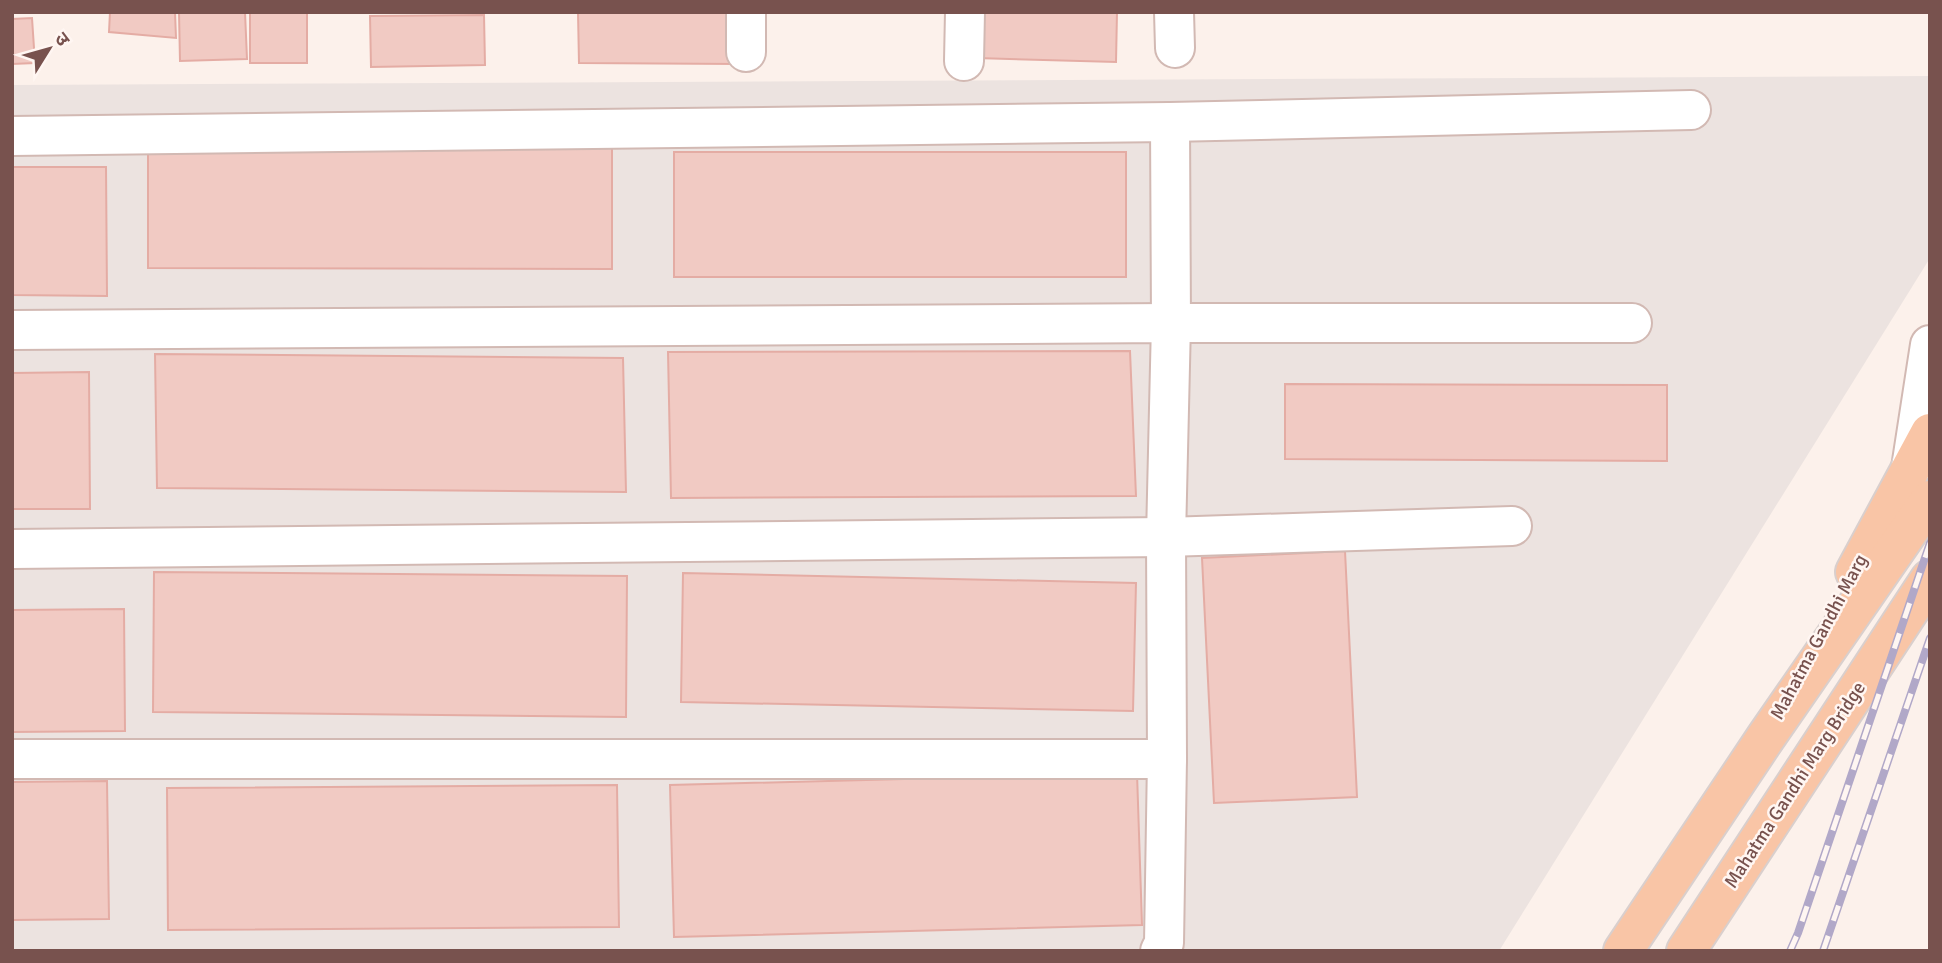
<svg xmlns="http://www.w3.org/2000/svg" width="1942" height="963" font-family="Signika,'Noto Sans Devanagari',sans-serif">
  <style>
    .industrial { fill: #ece3e0 }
    .building { fill: #f1cac3; stroke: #e4aca4; stroke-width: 2 }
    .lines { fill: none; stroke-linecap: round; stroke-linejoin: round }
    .minor-casing { stroke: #d2b9b3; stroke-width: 42 }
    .major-casing { stroke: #d9cfcd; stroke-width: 42 }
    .minor { stroke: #fff; stroke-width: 38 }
    .major { stroke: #f9c5a6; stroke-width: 38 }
    .rail-casing { stroke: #b1a8c8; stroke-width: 8 }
    .rail { stroke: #fff6f2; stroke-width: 5; stroke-dasharray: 16; stroke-linecap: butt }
    .labels { text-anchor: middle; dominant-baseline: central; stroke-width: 5; stroke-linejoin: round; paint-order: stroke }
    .street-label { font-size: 19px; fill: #78524e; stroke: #fff6f2 }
  </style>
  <rect width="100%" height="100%" fill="#fcf1eb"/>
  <path class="industrial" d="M1930 76V258L1499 951H12V85Z"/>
  <g class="building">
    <path d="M110 12H175L176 38 109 32Z"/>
    <path d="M179 12H245L247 59 180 61Z"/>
    <rect x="250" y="12" width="57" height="51"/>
    <path d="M578 12H738V64L579 63Z"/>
    <path d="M977 12H1117L1116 62 976 58Z"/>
    <path d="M484 15 485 65 371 67 370 16Z"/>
    <path d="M32 18 35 63 12 64V19Z"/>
    <path d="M148 147 612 148V269L148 268Z"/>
    <rect x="674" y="152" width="452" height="125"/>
    <path d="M12 167H106L107 296 12 295Z"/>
    <path d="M1130 351 1136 496 671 498 668 352Z"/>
    <path d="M155 354 623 358 626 492 157 488Z"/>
    <path d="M89 372 90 509H12V373Z"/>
    <path d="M1285 384 1667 385V461L1285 459Z"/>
    <path d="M1345 551 1357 797 1214 803 1202 558Z"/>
    <path d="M154 572 627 576 626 717 153 712Z"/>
    <path d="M683 573 1136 583 1133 711 681 702Z"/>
    <path d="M124 609 125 731 12 732V610Z"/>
    <path d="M1137 773 1142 925 674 937 670 785Z"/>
    <path d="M107 781 109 919 12 920V782Z"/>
    <path d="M617 785 619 927 168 930 167 788Z"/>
  </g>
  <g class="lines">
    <g class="minor-casing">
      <g id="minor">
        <path d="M1174 12 1175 48"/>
        <path d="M746 52V12"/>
        <path d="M964 61 965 12"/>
        <path d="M1170 122 1691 110"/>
        <path d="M12 136 1170 122 1171 323H1632"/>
        <path d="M12 330 1171 323 1166 537 1167 759 1164 943 1160 951"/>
        <path d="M1911 468 1930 345"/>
        <path d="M12 549 1166 537 1512 526"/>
        <path d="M12 759H1167"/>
      </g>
    </g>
    <g class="major-casing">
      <g id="major">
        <path d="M1855 572 1930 433"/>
        <path d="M1623 951 1766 737 1930 500"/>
        <path d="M1686 951 1930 579"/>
      </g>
    </g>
    <use href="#minor" class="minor"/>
    <use href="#major" class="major"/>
    <g class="rail-casing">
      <g id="rail">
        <path d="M1790 951 1798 933 1930 543"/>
        <path d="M1823 951 1930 638"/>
      </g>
    </g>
    <use href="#rail" class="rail"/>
  </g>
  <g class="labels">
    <g class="street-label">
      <text transform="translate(1819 637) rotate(-62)">Mahatma Gandhi Marg</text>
      <text transform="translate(1795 785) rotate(-57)">Mahatma Gandhi Marg Bridge</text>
    </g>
  </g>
  <rect width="1942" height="963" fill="none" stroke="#78524e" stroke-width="28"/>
  <g transform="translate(49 49) rotate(53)" stroke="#fff6f2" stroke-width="5" paint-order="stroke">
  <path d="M0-5L12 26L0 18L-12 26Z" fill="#78524e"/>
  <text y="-10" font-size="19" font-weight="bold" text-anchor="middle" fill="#78524e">उ</text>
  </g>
</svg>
